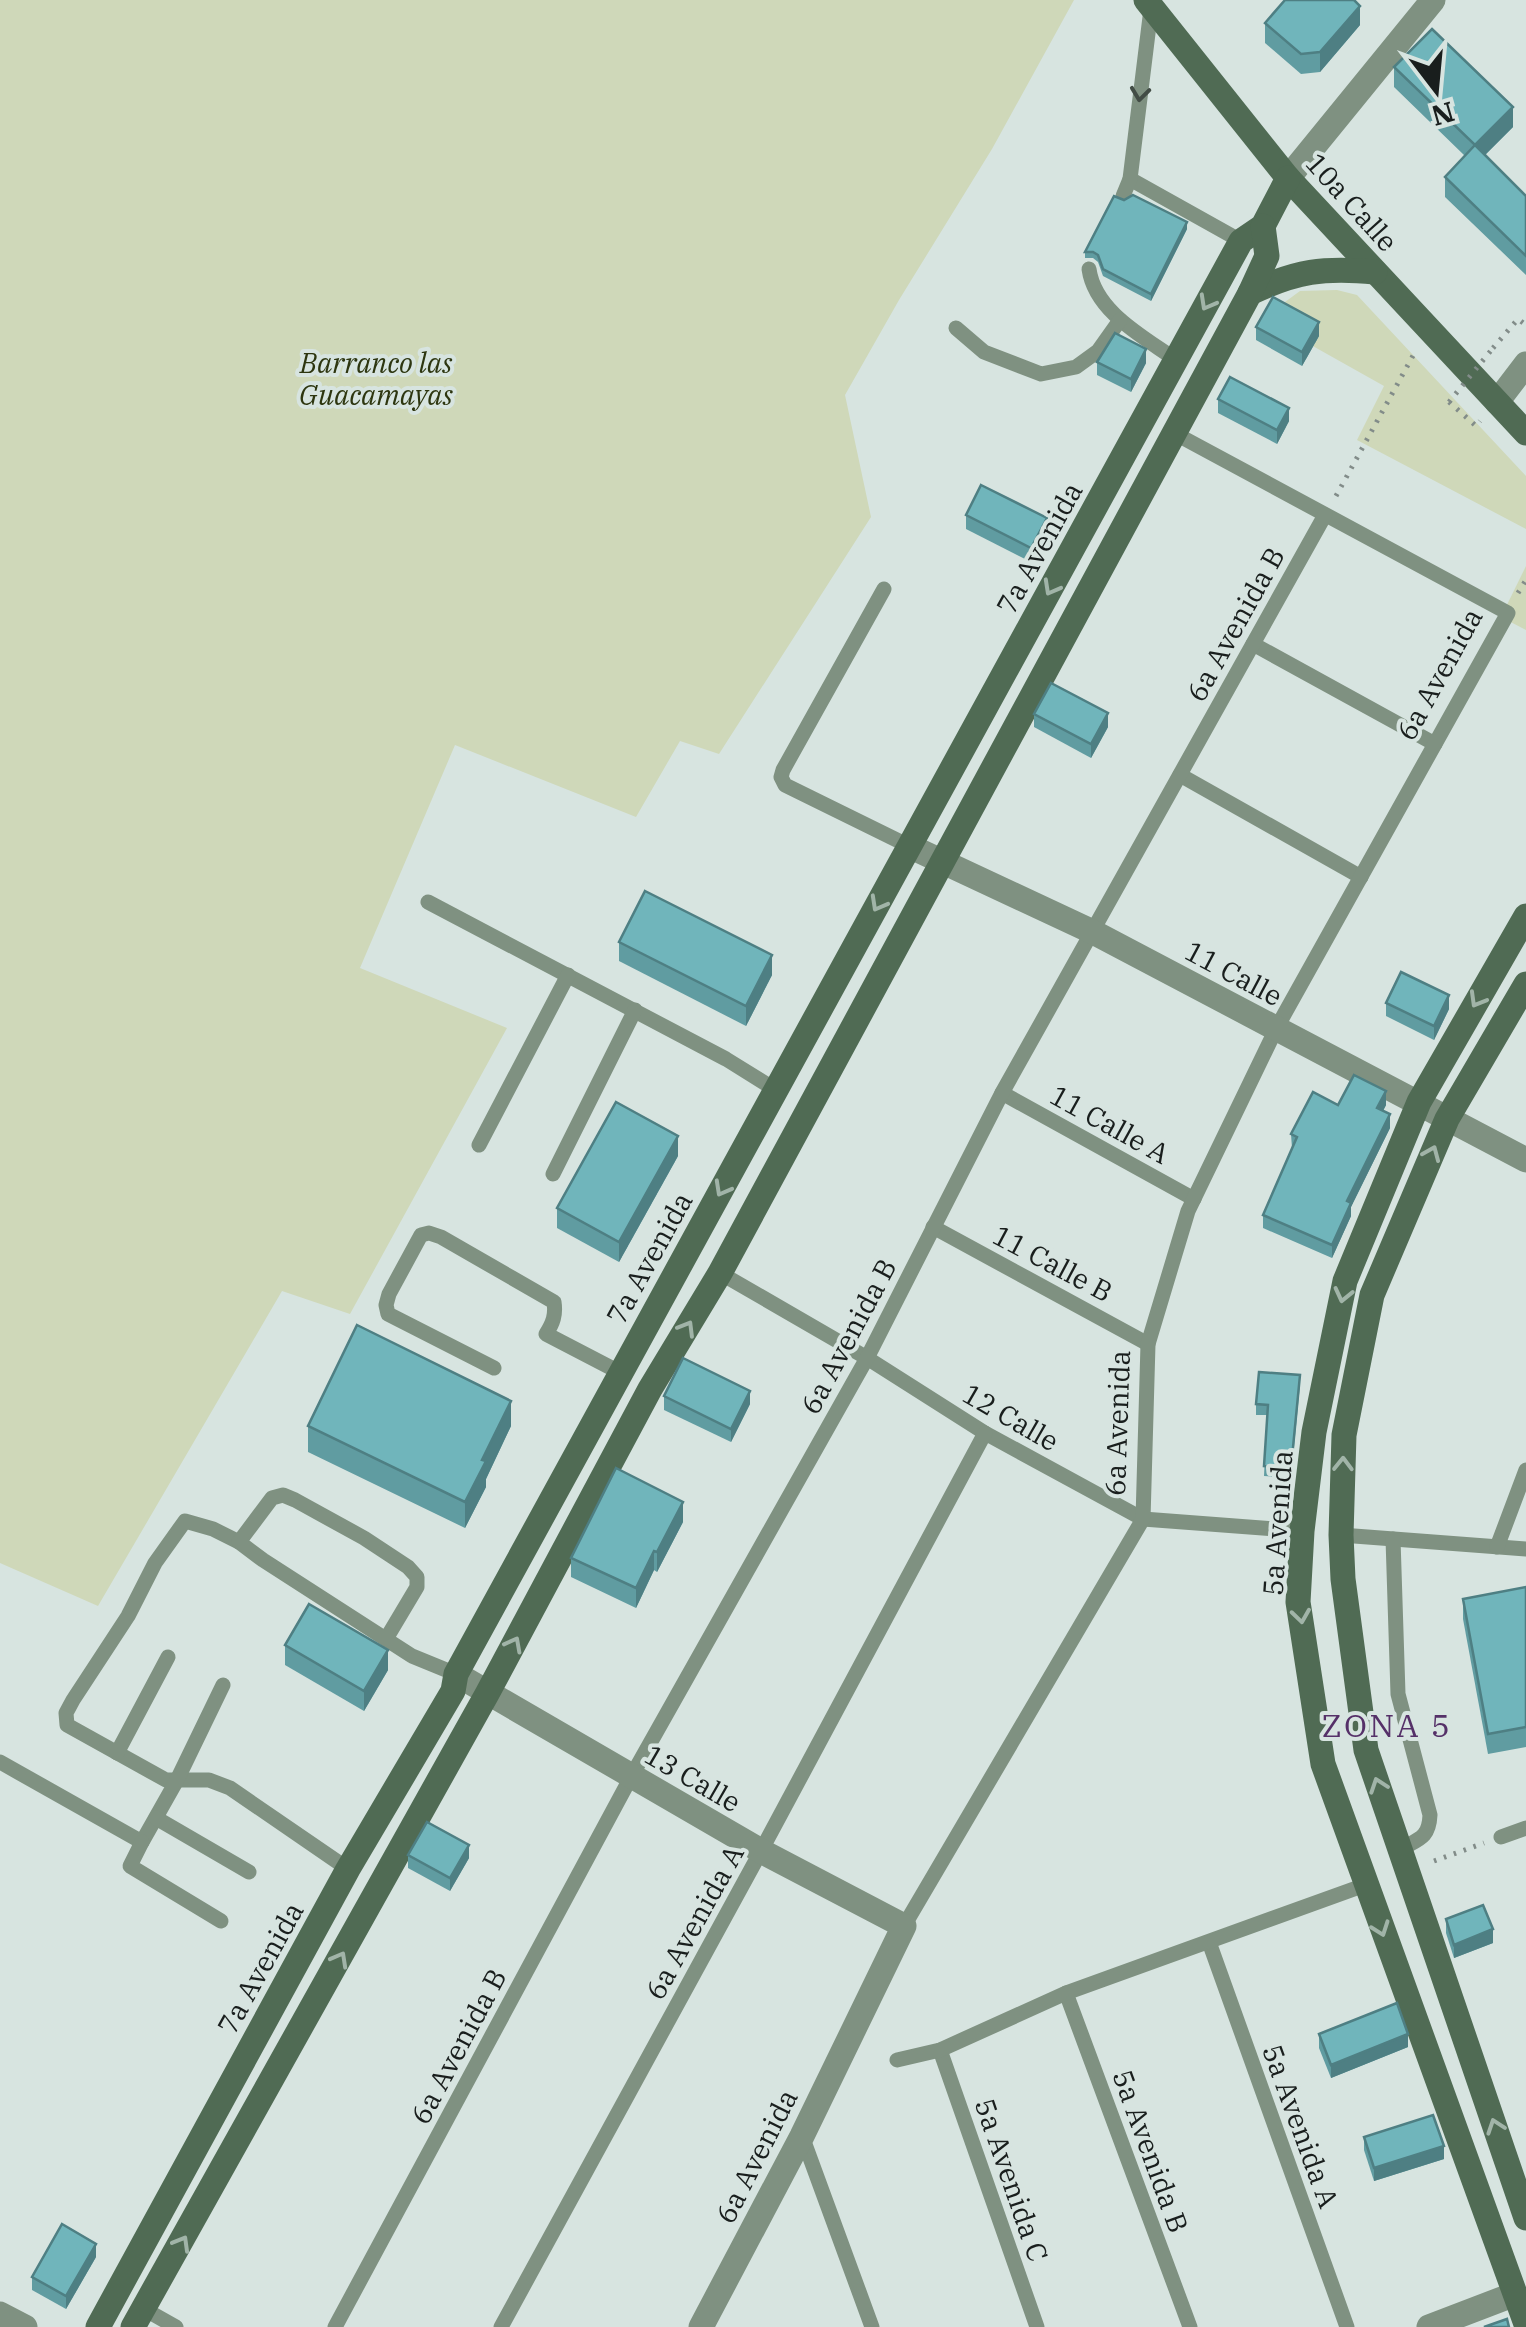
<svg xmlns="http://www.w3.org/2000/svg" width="1526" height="2327" font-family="'IBM Plex Serif',serif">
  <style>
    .green { fill: #cfd8b9 }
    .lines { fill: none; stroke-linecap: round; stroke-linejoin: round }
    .path { stroke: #828c89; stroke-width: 5; stroke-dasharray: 2.5 8; stroke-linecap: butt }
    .lane { stroke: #7f9181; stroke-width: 15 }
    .street { stroke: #7f9181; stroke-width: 25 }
    .secondary { stroke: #506b54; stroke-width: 25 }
    .path-bridge { stroke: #828c89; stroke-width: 5; stroke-dasharray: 2.5 8; stroke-linecap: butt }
    .wall { fill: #609ca1 }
    .shaded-wall { fill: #4e7f83 }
    .building { fill: #70b5bb; stroke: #4e7f83; stroke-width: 2.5 }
    .oneway { stroke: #424c45 }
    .oneway2 { stroke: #a1b4a8 }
    .labels { text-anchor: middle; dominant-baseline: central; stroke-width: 8; stroke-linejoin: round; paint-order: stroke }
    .street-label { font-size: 28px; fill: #191e1d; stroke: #d7e4e0 }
    .park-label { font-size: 28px; font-style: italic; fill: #2d3610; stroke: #d7e4e0 }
    .quarter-label { font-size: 32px; letter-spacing: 2.5px; fill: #553068; stroke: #d7e4e0 }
  </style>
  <rect width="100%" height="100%" fill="#d7e4e0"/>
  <g class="green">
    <path d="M0 0H1074L992 149 899 300 845 395 871 517 719 754 680 741 636 817 455 745 360 968 507 1028 350 1314 282 1291 98 1606 0 1563Z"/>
    <path d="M1337 290 1357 295 1526 476V529L1357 440 1384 386 1263 318 1300 291Z"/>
    <path d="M1526 566V630L1501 617Z"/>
  </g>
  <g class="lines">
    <g class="path">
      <path d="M1493 348 1518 319 1526 325"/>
      <path d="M1449 402 1476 426 1480 421"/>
      <path d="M1336 496 1415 352"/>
      <path d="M1518 593 1526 580"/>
      <path d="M1434 1861 1484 1843"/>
    </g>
    <g class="lane">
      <path d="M1130 179 1241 241"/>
      <path d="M1123 196 1130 179 1151 9"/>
      <path d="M1089 269C1095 312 1144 337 1176 360"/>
      <path d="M956 328 984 352 1041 374 1076 367 1098 351 1120 320"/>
      <path d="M884 589 783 770 781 777 785 785 909 846"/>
      <path d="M1253 644 1435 744"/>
      <path d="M1180 775 1361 877"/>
      <path d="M428 902 726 1059 776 1090"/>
      <path d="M1002 1093 1194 1199"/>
      <path d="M479 1145 568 975"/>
      <path d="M553 1174 635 1010"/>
      <path d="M933 1227 1148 1344"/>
      <path d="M720 1273 867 1358 985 1433 1143 1519 1302 1531"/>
      <path d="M494 1368 388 1314 386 1305 389 1294 421 1235 429 1233 441 1237 554 1302C556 1315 553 1323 546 1334L621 1373"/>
      <path d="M1341 1535 1526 1549"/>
      <path d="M1393 1539 1398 1694 1430 1815C1429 1838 1419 1839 1401 1849"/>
      <path d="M239 1542 213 1529 185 1521 155 1563 128 1616 73 1700 66 1713 67 1725 166 1780H209L230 1788 348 1869"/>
      <path d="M1497 1547 1526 1470"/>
      <path d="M386 1639 417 1587V1577L408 1567 364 1538 295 1500 283 1495 272 1498 239 1542 263 1560 412 1656 456 1674"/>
      <path d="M117 1753 168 1657"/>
      <path d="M0 1762 142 1842 177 1780 223 1685"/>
      <path d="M156 1818 249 1872"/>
      <path d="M1501 1837 1526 1828"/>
      <path d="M142 1842 130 1866 221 1921"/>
      <path d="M904 1926 1143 1519 1148 1344 1188 1211 1276 1029 1508 613 1174 433"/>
      <path d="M1209 1942 1347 2327"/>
      <path d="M1066 1993 1190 2327"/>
      <path d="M940 2050 1037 2327"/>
      <path d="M897 2060 940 2050 1066 1993 1365 1885"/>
      <path d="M802 2136 872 2327"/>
      <path d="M144 2309 176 2327"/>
      <path d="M335 2327 631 1777 867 1358 1002 1093 1325 515"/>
      <path d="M501 2327 761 1851 985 1433"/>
    </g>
    <g class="street">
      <path d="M1288 178 1433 0"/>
      <path d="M1497 402 1526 364"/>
      <path d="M909 846 1093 932 1526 1160"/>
      <path d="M456 1674 761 1851 904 1926 802 2136 701 2327"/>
      <path d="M0 2314 25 2327"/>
      <path d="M1429 2327 1515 2294"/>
    </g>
    <g class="secondary">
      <path d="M1146 0 1288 178 1526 433"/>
      <path d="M1250 293C1296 271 1324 267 1375 272"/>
      <path d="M1526 916 1419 1102 1345 1281 1314 1432 1302 1531 1298 1602 1323 1764 1526 2324"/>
      <path d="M1526 984 1447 1119 1372 1295 1344 1435 1341 1535 1343 1579 1366 1750 1526 2218"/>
      <path d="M98 2327 348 1869 453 1691 456 1674 1241 241 1263 226 1288 178"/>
      <path d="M133 2327 487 1694 650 1389 720 1273 1250 293 1267 256 1263 226"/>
    </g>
    <path class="path-bridge" d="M1449 402 1493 348"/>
  </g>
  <g class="wall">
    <path d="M1265 23 1360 25 1320 72 1301 74 1265 43Z"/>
    <path d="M1394 67 1513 127 1485 155 1526 196V275L1445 197V177L1465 156 1394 87Z"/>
    <path d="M1187 229 1151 301 1103 276 1098 262 1093 258H1085V252Z"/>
    <path d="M1256 327 1319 336 1302 366 1256 340Z"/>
    <path d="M1097 362 1146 363 1131 392 1097 375Z"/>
    <path d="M1218 399 1289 421 1277 444 1218 413Z"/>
    <path d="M966 515 1047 531 1031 562 966 529Z"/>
    <path d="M1034 714 1108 727 1091 758 1034 727Z"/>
    <path d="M619 942 772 975 746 1026 619 961Z"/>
    <path d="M1386 1003 1449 1009 1434 1040 1386 1016Z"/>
    <path d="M1338 1105H1386L1383 1111 1390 1128 1351 1207V1216L1332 1258 1263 1228V1215L1292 1148 1291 1134Z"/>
    <path d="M678 1156 619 1262 557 1228V1208Z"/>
    <path d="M1300 1385 1291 1478 1264 1476 1267 1415H1256V1404Z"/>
    <path d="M664 1396 750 1404 731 1442 664 1410Z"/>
    <path d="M308 1426H511L486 1479V1487L465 1528 308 1452Z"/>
    <path d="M683 1522 657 1572 654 1570 636 1608 571 1577V1558Z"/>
    <path d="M1526 1587V1747L1488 1754 1463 1619V1599Z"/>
    <path d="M285 1645 388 1670 364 1711 285 1665Z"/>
    <path d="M408 1855 469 1858 450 1891 408 1868Z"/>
    <path d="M1446 1919 1493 1943 1454 1958 1446 1933Z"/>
    <path d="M1319 2034 1408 2047 1331 2078 1319 2048Z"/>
    <path d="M1364 2137 1444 2159 1374 2181 1364 2150Z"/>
    <path d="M96 2257 66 2309 32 2290V2277Z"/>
  </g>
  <g class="shaded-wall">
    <path d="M1360 6V25L1320 72V52Z"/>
    <path d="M1513 107V127L1475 165V145Z"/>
    <path d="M1187 222V229L1151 301V294Z"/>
    <path d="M1319 322V336L1302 366V352Z"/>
    <path d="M1146 349V363L1131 392V379Z"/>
    <path d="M1289 408V421L1277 444V430Z"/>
    <path d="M1047 518V531L1031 562V548Z"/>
    <path d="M1108 713V727L1091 758V744Z"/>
    <path d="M772 955V975L746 1026V1006Z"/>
    <path d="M1449 995V1009L1434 1040V1026Z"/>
    <path d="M1386 1091V1105L1377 1122V1108Z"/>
    <path d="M1390 1114V1128L1351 1207V1216L1332 1258V1245L1347 1201Z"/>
    <path d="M678 1136V1156L619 1262V1242Z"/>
    <path d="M750 1391V1404L731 1442V1429Z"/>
    <path d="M511 1401V1426L486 1479V1487L465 1528V1502L482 1460Z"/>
    <path d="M683 1502V1522L657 1572V1552Z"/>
    <path d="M654 1551V1570L636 1608V1588Z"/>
    <path d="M388 1650V1670L364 1711V1691Z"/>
    <path d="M469 1845V1858L450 1891V1878Z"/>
    <path d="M1493 1929V1943L1454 1958V1945Z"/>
    <path d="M1408 2034V2047L1331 2078V2065Z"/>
    <path d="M1444 2146V2159L1374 2181V2168Z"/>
    <path d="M96 2244V2257L66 2309V2296Z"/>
  </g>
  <g class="building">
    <path d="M1285 0H1354L1360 6 1320 52 1301 54 1265 23Z"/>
    <path d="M1432 29 1513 107 1475 145 1394 67Z"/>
    <path d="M1475 145 1526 196V256L1445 177Z"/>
    <path d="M1133 195 1187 222 1151 294 1103 269 1098 255 1093 252H1085L1114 196 1124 200Z"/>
    <path d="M1273 297 1319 322 1302 352 1256 327Z"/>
    <path d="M1115 333 1146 349 1131 379 1097 362Z"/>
    <path d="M1230 377 1289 408 1277 430 1218 399Z"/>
    <path d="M981 485 1047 518 1031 548 966 515Z"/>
    <path d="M1051 683 1108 713 1091 744 1034 714Z"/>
    <path d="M645 891 772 955 746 1006 619 942Z"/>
    <path d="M1401 972 1449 995 1434 1026 1386 1003Z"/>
    <path d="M1354 1075 1386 1091 1377 1108 1390 1114 1347 1201 1351 1203 1332 1245 1263 1215 1297 1137 1291 1134 1313 1092 1338 1105Z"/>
    <path d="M616 1102 678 1136 619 1242 557 1208Z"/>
    <path d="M357 1325 511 1401 482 1460 486 1461 465 1502 308 1426Z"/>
    <path d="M683 1358 750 1391 731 1429 664 1396Z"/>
    <path d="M1259 1372 1300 1375 1291 1468 1264 1466 1268 1405 1256 1404Z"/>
    <path d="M616 1468 683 1502 657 1552 654 1551 636 1588 571 1558Z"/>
    <path d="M1526 1587V1727L1488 1734 1463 1599Z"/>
    <path d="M309 1604 388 1650 364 1691 285 1645Z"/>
    <path d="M427 1822 469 1845 450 1878 408 1855Z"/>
    <path d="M1483 1905 1493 1929 1454 1945 1446 1919Z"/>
    <path d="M1397 2003 1408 2034 1331 2065 1319 2034Z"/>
    <path d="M1433 2115 1444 2146 1374 2168 1364 2137Z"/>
    <path d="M62 2224 96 2244 66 2296 32 2277Z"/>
    <path d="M1507 2319 1509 2327H1484Z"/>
  </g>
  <defs><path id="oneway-chevron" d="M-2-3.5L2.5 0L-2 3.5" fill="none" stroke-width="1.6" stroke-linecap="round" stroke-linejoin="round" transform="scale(2.5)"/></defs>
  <use class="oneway" href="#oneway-chevron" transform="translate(1140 94) rotate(97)"/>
  <g class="oneway2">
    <use href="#oneway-chevron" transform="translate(1207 303) rotate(119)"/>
    <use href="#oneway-chevron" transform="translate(1051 588) rotate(119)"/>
    <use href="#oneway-chevron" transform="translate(878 904) rotate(119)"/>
    <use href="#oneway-chevron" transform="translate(1477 1000) rotate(120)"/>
    <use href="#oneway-chevron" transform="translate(1432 1153) rotate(-67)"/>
    <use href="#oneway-chevron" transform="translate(722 1189) rotate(119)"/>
    <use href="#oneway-chevron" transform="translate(1343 1295) rotate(103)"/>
    <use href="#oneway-chevron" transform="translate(687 1328) rotate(-59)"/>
    <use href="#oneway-chevron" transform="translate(1343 1464) rotate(-89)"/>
    <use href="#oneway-chevron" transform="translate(1301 1616) rotate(82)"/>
    <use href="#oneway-chevron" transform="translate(514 1644) rotate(-62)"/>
    <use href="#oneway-chevron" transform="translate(1378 1785) rotate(-109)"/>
    <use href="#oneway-chevron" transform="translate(1381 1929) rotate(70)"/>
    <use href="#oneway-chevron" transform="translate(340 1959) rotate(-61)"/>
    <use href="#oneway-chevron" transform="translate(1495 2126) rotate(-109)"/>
    <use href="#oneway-chevron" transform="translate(182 2243) rotate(-60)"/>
  </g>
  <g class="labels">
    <g class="street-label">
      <text transform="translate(1352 202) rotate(48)">10a Calle</text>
      <text transform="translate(1039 548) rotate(-61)">7a Avenida</text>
      <text transform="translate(1235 624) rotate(-61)">6a Avenida B</text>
      <text transform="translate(1439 674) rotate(-61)">6a Avenida</text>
      <text transform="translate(1234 973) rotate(28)">11 Calle</text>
      <text transform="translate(1110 1124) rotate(29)">11 Calle A</text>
      <text transform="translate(649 1258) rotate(-61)">7a Avenida</text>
      <text transform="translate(1053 1263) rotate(28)">11 Calle B</text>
      <text transform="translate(848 1336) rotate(-62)">6a Avenida B</text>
      <text transform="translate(1011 1417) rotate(30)">12 Calle</text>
      <text transform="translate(1117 1423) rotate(-88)">6a Avenida</text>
      <text transform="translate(1277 1523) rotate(-86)">5a Avenida</text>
      <text transform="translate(693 1778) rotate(30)">13 Calle</text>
      <text transform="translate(694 1922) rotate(-61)">6a Avenida A</text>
      <text transform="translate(260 1968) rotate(-61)">7a Avenida</text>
      <text transform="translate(458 2046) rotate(-62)">6a Avenida B</text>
      <text transform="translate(1301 2126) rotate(70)">5a Avenida A</text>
      <text transform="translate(1151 2151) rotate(70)">5a Avenida B</text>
      <text transform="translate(756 2156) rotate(-63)">6a Avenida</text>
      <text transform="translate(1012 2180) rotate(71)">5a Avenida C</text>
    </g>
    <g class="park-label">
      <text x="376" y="362">Barranco las<tspan x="376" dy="32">Guacamayas</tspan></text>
    </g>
    <g class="quarter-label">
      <text x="1387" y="1725">ZONA 5</text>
    </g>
  </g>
  <g transform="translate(1436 90) rotate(164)" stroke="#d7e4e0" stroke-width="8" paint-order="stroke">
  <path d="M0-8L18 38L0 25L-18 38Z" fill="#191e1d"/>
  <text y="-15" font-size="28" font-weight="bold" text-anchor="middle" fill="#191e1d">N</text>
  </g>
</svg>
